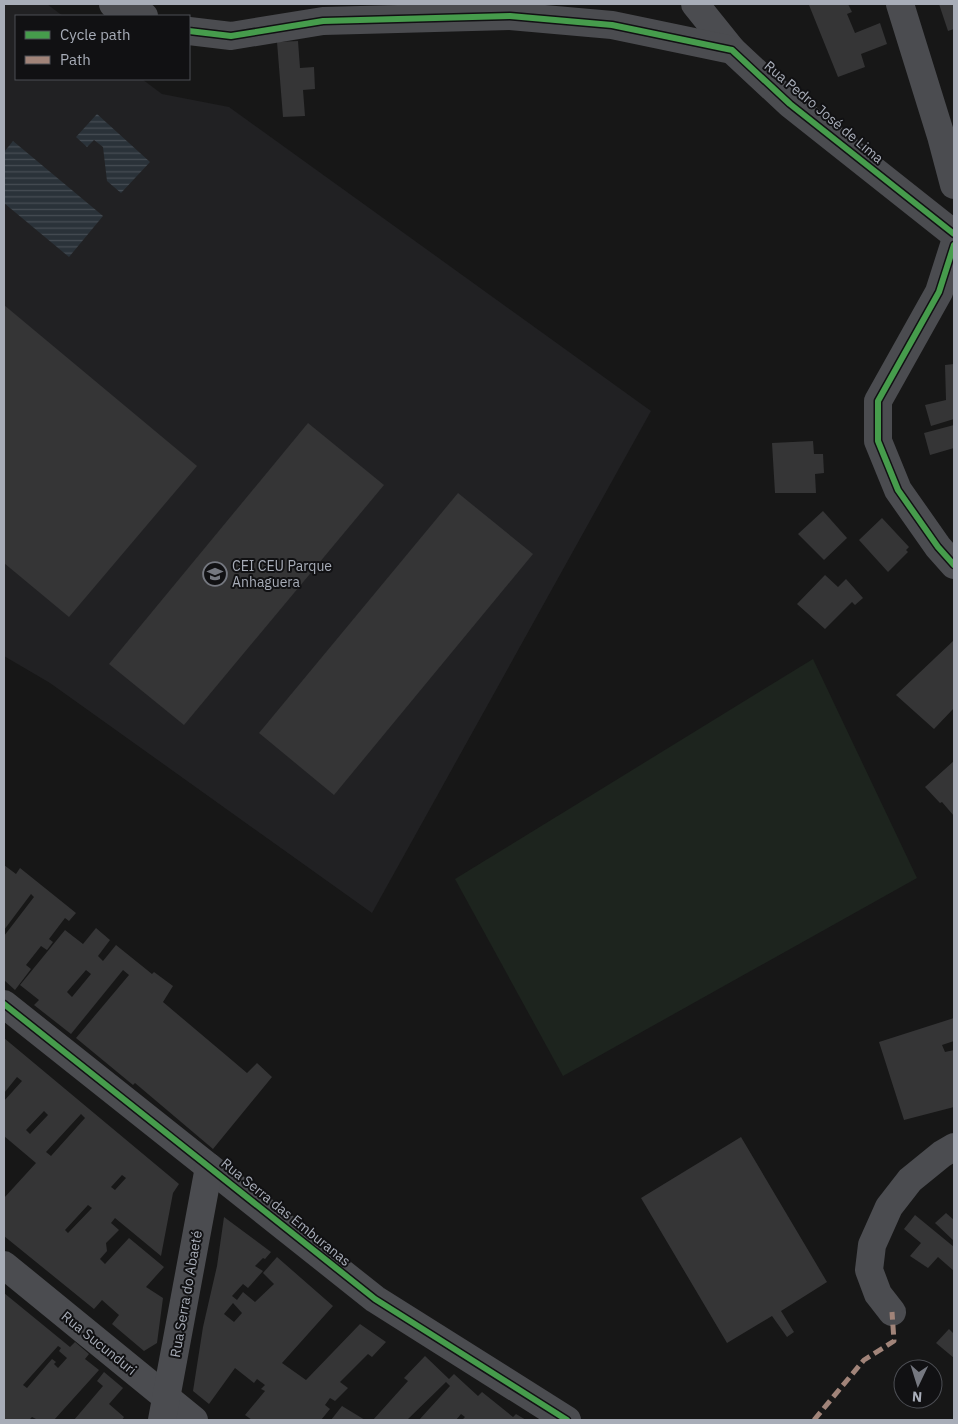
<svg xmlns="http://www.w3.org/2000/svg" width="958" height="1424" font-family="'IBM Plex Sans',sans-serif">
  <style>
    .built { fill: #212123 }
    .garden { fill: #1d241e }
    .water { fill: url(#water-rules) }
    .building { fill: #353536; fill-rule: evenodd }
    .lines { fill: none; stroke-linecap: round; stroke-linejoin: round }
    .minor { stroke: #4b4c50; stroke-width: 28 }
    .quiet { stroke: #a18479; stroke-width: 5; stroke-dasharray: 10 5; stroke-linecap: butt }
    .cycleway-casing { stroke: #111113; stroke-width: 9 }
    .cycleway { stroke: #469c4c; stroke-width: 6 }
    .labels { text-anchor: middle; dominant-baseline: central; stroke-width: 4; stroke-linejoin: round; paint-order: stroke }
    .street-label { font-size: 14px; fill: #a8adb8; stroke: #111113 }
    .poi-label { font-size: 14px; fill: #a8adb8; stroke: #111113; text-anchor: start }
  </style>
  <defs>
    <pattern id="water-rules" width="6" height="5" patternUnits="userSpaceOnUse" patternTransform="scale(1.25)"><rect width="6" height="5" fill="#2a3239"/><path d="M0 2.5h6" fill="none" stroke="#464d54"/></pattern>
  </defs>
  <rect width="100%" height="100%" fill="#171717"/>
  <path class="built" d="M4 4H47L63 16H16V79H142L162 94 229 107 651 411 372 913 50 683 4 656Z"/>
  <path class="garden" d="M813 659 917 878 563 1076 455 879Z"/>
  <g class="water">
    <path d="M97 114 150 162 121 193 107 181 103 147 94 140 87 147 76 137Z"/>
    <path d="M13 141 103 216 69 257 4 203V152Z"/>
  </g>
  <g class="building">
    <path d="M812 4H848L852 12 847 14 855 33 880 23 887 44 861 54 865 67 838 77 809 5Z"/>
    <path d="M939 4H954V29L948 31Z"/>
    <path d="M298 41 300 68 314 67 315 89 303 90 305 116 283 117 277 42Z"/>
    <path d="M4 305 197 466 69 617 4 563Z"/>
    <path d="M954 364V419L931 426 925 405 946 400 945 365Z"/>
    <path d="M308 423 384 485 184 725 109 664Z"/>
    <path d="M954 425V448L930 455 924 433Z"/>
    <path d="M813 441 814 454H823L824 473 815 474 816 493H775L772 443Z"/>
    <path d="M458 493 533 554 334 795 259 733Z"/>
    <path d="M823 511 847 538 824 560 798 534Z"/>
    <path d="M882 518 909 547 906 550 908 552 888 572 859 540Z"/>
    <path d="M825 575 838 587 846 579 863 598 855 605 852 602 825 629 797 604Z"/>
    <path d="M954 640V708L934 729 896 695Z"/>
    <path d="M954 761V816L942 802 940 803 925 787Z"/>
    <path d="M4 865 16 874 20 868 76 913 69 921 65 918 49 939 53 942 47 950 41 946 26 965 31 969 15 990 4 980V936L34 897 31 894 4 930Z"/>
    <path d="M96 928 110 940 98 956 103 961 116 945 152 974 154 972 173 986 163 1002 227 1056 247 1073 257 1063 272 1077 213 1149 135 1083 133 1085 76 1038 129 975 123 970 71 1034 34 1005 39 1000 20 985 65 930 83 944ZM86 970 91 974 72 997 67 992Z"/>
    <path d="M954 1018V1041L942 1045 945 1052 954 1050V1107L904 1120 879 1042Z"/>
    <path d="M4 1038 179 1184 173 1193 161 1256 115 1218 111 1223 119 1230 106 1243 107 1251 100 1259 105 1264 129 1238 164 1267 146 1287 163 1298 157 1343 144 1351 112 1324 119 1315 102 1300 94 1309 4 1236V1198L36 1163 4 1136V1101L22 1081 17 1077 4 1093ZM44 1111 48 1115 30 1134 26 1130ZM81 1114 85 1118 51 1156 46 1152ZM122 1175 126 1178 115 1190 111 1187ZM88 1205 92 1208 68 1233 65 1230Z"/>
    <path d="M741 1137 827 1282 781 1311 794 1332 787 1337 772 1316 727 1343 641 1198Z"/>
    <path d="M946 1213 954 1220V1241L935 1223Z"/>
    <path d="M915 1215 954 1247V1271L938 1257 928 1268 910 1256 921 1243 904 1229Z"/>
    <path d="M224 1217 271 1252 265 1259 263 1258 255 1266 263 1271 248 1288 243 1284 232 1296 237 1300 243 1292 255 1302 274 1284 263 1273 277 1257 333 1306 282 1363 306 1380 360 1324 386 1342 372 1357 368 1354 340 1382 348 1388 335 1401 330 1398 325 1405 330 1409 321 1420H252L245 1415 265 1391 261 1389 265 1385 257 1379 254 1383 235 1368 209 1404 193 1391 203 1327 217 1266ZM233 1303 242 1313 234 1322 224 1314Z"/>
    <path d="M4 1293 70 1347 75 1342 89 1354 85 1359 99 1370 54 1420H35L36 1419 32 1417 29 1420H4ZM58 1346 61 1348 59 1351 67 1358 58 1368 54 1364 56 1362 52 1359 27 1388 23 1385Z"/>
    <path d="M949 1329 954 1334V1358L936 1343Z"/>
    <path d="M425 1356 449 1379 454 1374 478 1396 482 1392 513 1417 516 1414 526 1420H462L465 1417 461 1414 456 1420H419L450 1386 446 1382 407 1420H373L408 1381 404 1378Z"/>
    <path d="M104 1372 123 1388 109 1404 124 1417 122 1420H74L103 1386 97 1381Z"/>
    <path d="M342 1406 365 1420H331Z"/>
  </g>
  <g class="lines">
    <g class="minor">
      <path d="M113 4 144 16"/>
      <path d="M695 4 732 50"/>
      <path d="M900 4 941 136 954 185"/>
      <path d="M189 31 231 36 323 21 510 16 612 25 732 50 790 104 954 234"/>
      <path d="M954 245 939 292 878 401V441L898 490 938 547 954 565"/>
      <path d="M4 1004 375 1299 567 1420"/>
      <path d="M4 1265 194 1420"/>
      <path d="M892 1312 878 1294 869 1270 872 1245 889 1207 910 1180 942 1154 954 1147"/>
      <path d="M162 1420 209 1167"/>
    </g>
    <path class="quiet" d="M814 1420 864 1360 894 1341 892 1312"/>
    <g class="cycleway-casing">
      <g id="cycleway">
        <path d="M189 31 231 36 323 21 510 16 612 25 732 50 790 104 954 234"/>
        <path d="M954 245 939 292 878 401V441L898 490 938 547 954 565"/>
        <path d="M4 1004 375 1299 567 1420"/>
      </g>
    </g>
    <use href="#cycleway" class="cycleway"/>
  </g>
  <defs>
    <g id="school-ring" transform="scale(1.25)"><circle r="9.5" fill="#111113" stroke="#757880" stroke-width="1.5"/><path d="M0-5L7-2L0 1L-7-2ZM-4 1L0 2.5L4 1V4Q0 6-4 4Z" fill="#757880"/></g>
  </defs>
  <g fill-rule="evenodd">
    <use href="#school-ring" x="215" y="574"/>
  </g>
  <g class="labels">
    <g class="street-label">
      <text transform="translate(824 112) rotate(40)">Rua Pedro José de Lima</text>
      <text transform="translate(286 1212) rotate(39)">Rua Serra das Emburanas</text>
      <text transform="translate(186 1294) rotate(-80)">Rua Serra do Abaeté</text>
      <text transform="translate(99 1343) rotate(39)">Rua Sucunduri</text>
    </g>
    <g class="poi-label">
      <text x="232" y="566">CEI CEU Parque<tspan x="232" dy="16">Anhaguera</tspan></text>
    </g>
  </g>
  <rect width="958" height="1424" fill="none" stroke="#a8adb8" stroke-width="10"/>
  <rect x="15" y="15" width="175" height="65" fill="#111113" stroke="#4d4f55"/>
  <rect x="25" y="31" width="25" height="8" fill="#469c4c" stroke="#4d4f55"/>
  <text x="60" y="40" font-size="15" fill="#a8adb8">Cycle path</text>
  <rect x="25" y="56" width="25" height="8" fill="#a18479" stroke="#4d4f55"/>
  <text x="60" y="65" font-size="15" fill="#a8adb8">Path</text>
  <g transform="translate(918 1384) rotate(184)"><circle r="24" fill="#111113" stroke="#4d4f55"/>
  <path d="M0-4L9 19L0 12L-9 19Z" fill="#757880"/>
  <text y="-8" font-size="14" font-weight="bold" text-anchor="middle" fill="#a8adb8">N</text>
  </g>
</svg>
